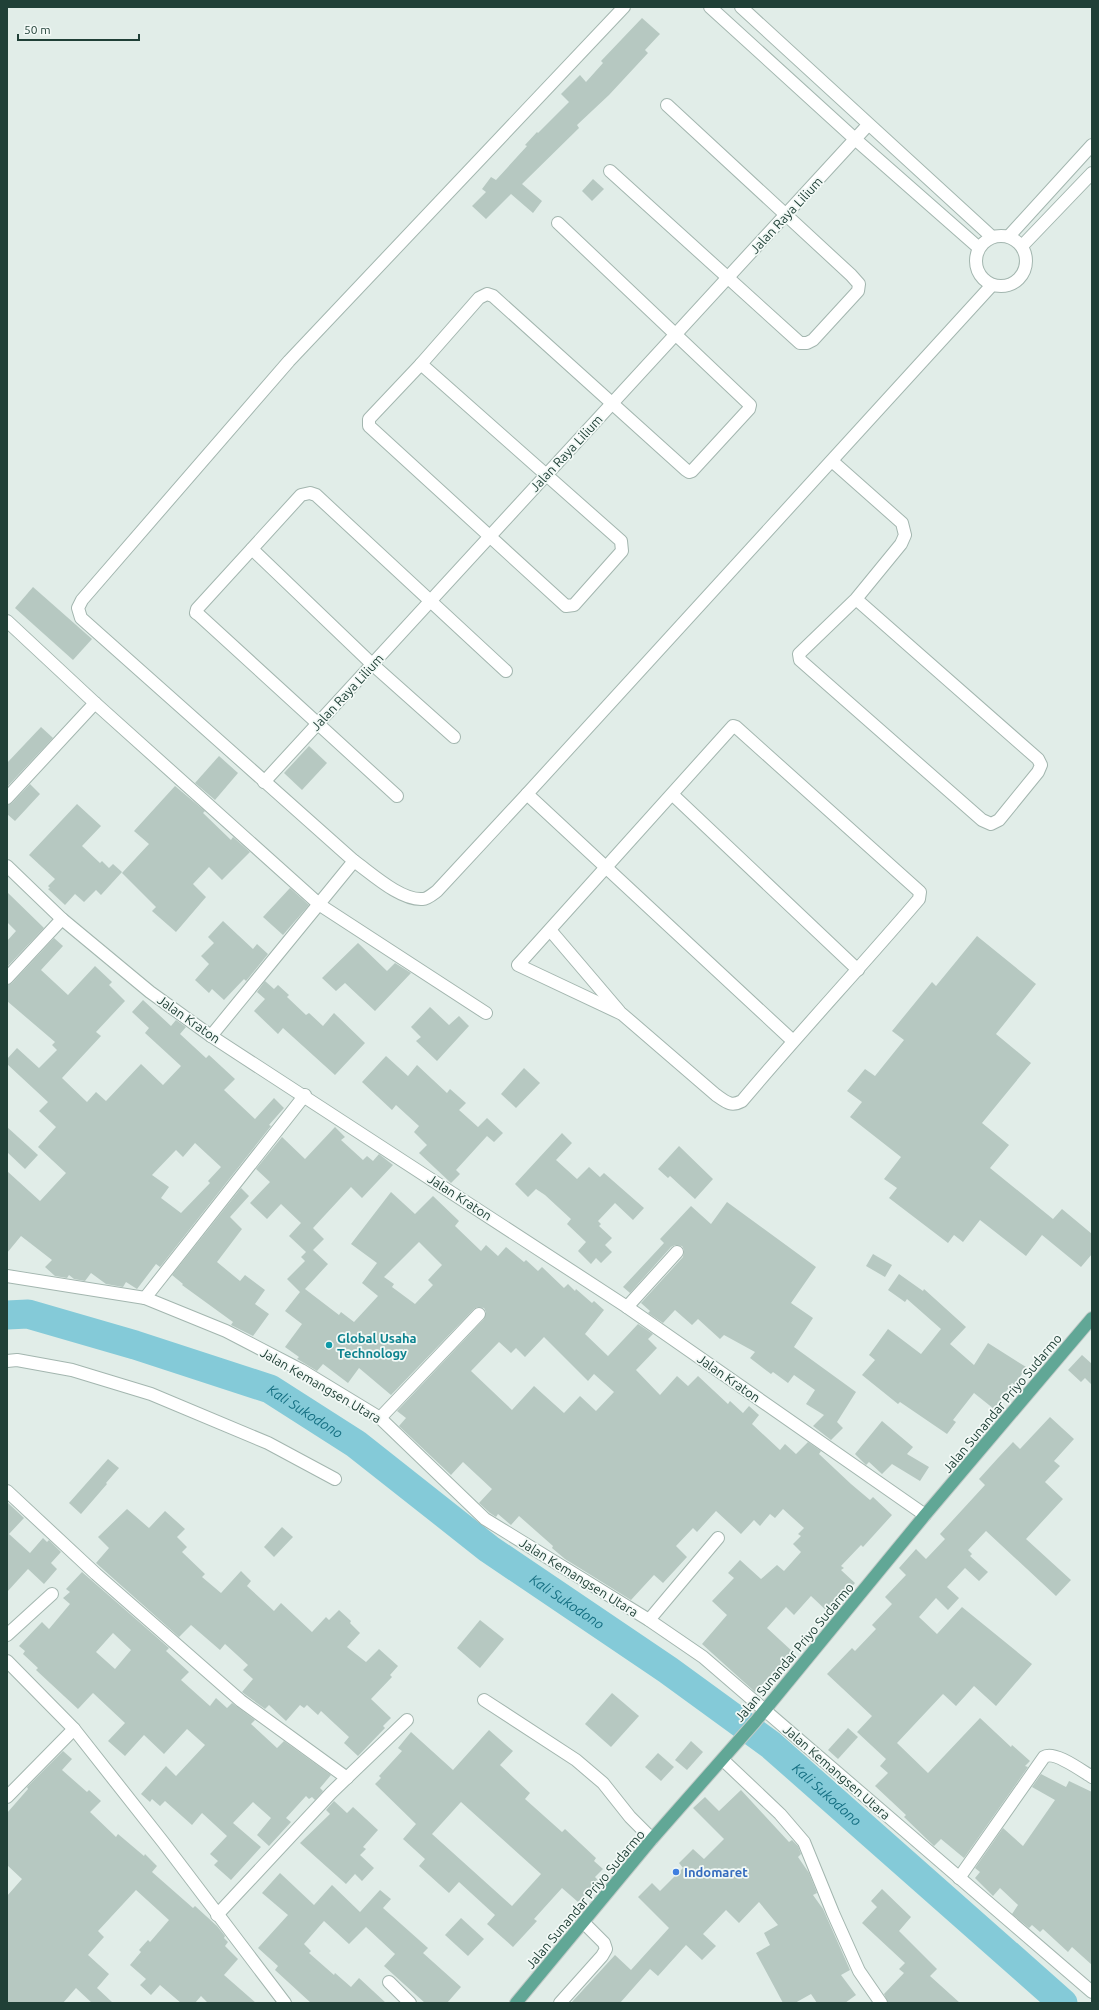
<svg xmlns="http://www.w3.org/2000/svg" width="1099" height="2010" font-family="Ubuntu,sans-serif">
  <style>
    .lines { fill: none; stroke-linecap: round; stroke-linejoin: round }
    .river { stroke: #84cad8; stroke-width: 29 }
    .building { fill: #b6c8c1; fill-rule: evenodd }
    .minor-casing { stroke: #a3b6af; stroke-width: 14 }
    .major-casing { stroke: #c1cac7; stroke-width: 14 }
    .minor { stroke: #fff; stroke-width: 12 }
    .major { stroke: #61a796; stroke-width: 12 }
    .culture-dot { fill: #0f9aa8; stroke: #f2f9f6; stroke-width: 1.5 }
    .shop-dot { fill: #3f7fe0; stroke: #f2f9f6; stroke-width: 1.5 }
    .labels { text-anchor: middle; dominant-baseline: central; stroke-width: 3.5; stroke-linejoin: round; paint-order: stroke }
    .street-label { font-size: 13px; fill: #204037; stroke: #f2f9f6 }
    .culture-label { font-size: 13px; font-weight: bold; fill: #0d838f; stroke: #f2f9f6; text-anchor: start }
    .shop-label { font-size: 13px; font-weight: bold; fill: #366cbe; stroke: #f2f9f6; text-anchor: start }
    .water-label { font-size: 14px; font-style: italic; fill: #146f82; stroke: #f2f9f6 }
  </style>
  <rect width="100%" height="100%" fill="#e1ede8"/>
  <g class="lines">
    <path class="river" id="s1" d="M7 1315 28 1314 135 1345 270 1389 356 1444 489 1549 668 1670 771 1745 1063 2003"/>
  </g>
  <g class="building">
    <path d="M642 18 660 34 645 50 648 53 609 95 577 125 579 128 522 184 542 201 533 213 511 194 486 219 472 206 486 192 482 189 491 177 496 180 527 146 525 145 537 132 538 133 569 102 561 94 580 75 586 82 603 63 601 61Z"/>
    <path d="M593 179 604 189 592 201 582 191Z"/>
    <path d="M33 587 92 639 73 660 15 608Z"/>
    <path d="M41 727 53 738 7 787V763Z"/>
    <path d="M309 746 327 763 302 790 284 773Z"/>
    <path d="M219 756 238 773 215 800 195 783Z"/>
    <path d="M30 784 40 794 15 821 7 814V805L12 803Z"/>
    <path d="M175 786 205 811 203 813 231 840 233 837 250 852 222 880 209 867 193 884 206 897 176 932 152 911 156 907 122 873 149 844 134 831Z"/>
    <path d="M77 804 101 826 82 846 100 863 102 861 109 868 113 864 122 872 101 895 96 890 84 902 75 894 65 905 48 889 50 888 48 886 55 879 29 855Z"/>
    <path d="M290 888 309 905 283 935 263 917Z"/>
    <path d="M7 892 44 928 7 967V941L16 931 7 922Z"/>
    <path d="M223 921 253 949 257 944 268 954 246 981 244 979 224 1000 212 989 209 993 195 980 209 964 201 956 214 943 208 937Z"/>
    <path d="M977 936 1036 984 996 1034 1031 1063 982 1123 1009 1145 990 1168 1053 1219 1062 1209 1092 1234V1254L1081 1267 1042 1235 1026 1256 980 1220 963 1242 954 1235 948 1243 889 1198 897 1188 884 1179 901 1157 850 1117 862 1102 847 1091 865 1069 875 1076 904 1040 892 1031 932 982 936 986Z"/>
    <path d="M54 938 63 946 41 970 68 995 95 966 112 982 109 985 125 1001 96 1032 101 1036 62 1078 87 1102 96 1092 106 1101 141 1064 163 1085 181 1066 145 1033 149 1028 132 1012 143 1000 171 1026 176 1020 186 1027 180 1034 206 1058 209 1055 235 1079 224 1090 255 1119 274 1098 284 1108 269 1125 271 1126 160 1267 156 1264 137 1289 126 1282 123 1287 106 1284 91 1273 85 1281 74 1279 69 1275 67 1278 55 1276 45 1267 52 1260 21 1236 7 1253V1171L40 1201 66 1173 38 1147 56 1127 39 1111 48 1102 7 1064V1059L17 1048 39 1068 57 1050 52 1045 55 1042 7 1001V985L12 983ZM195 1143 221 1167 208 1181 210 1183 181 1213 161 1198 169 1187 152 1175 176 1150 183 1157Z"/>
    <path d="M358 943 387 971 395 963 411 973 375 1011 345 983 336 991 322 978Z"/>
    <path d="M265 981 274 989 278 985 289 995 287 997 306 1015 309 1013 323 1026 334 1013 365 1043 335 1075 283 1028 278 1034 254 1011 265 999 257 992Z"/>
    <path d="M430 1007 449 1025 459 1016 469 1026 437 1061 416 1041 421 1037 411 1027Z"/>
    <path d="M386 1056 408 1076 417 1065 447 1093 450 1089 466 1103 459 1110 478 1127 487 1118 503 1133 494 1142 487 1136 456 1170 460 1174 451 1183 419 1153 427 1145 414 1132 419 1126 396 1105 392 1110 362 1082Z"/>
    <path d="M524 1068 540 1083 516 1108 501 1094Z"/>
    <path d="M7 1127 38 1155 25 1169 7 1152Z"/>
    <path d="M335 1127 345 1137 341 1140 363 1160 367 1156 373 1161 379 1154 393 1165 362 1198 351 1187 313 1228 324 1239 313 1250 328 1264 305 1289 339 1315 341 1312 354 1322 378 1296 362 1283 377 1263 351 1244 391 1192 415 1214 433 1196 459 1221 455 1226 481 1251 486 1245 498 1256 506 1247 524 1262 526 1260 538 1271 542 1267 564 1288 568 1284 575 1291 576 1289 592 1303 594 1301 604 1310 585 1334 608 1356 638 1324 653 1334 648 1339 657 1348 636 1370 660 1395 677 1376 688 1386 698 1376 728 1404 730 1401 743 1413 749 1406 759 1415 752 1424 780 1450 785 1444 796 1454 808 1442 821 1451 819 1454 851 1484 870 1500 873 1497 892 1515 863 1547 861 1545 841 1566 844 1568 841 1570 855 1583 828 1612 811 1596 794 1615 786 1607 767 1628 793 1652 755 1692 702 1644 727 1615 712 1601 734 1578 728 1573 740 1560 761 1579 777 1565 784 1571 801 1552 793 1544 801 1536 798 1534 804 1528 783 1509 775 1518 770 1514 760 1526 754 1520 741 1534 716 1511 697 1532 693 1528 676 1546 687 1557 663 1583 654 1575 631 1600 565 1559 552 1548 553 1546 519 1516 511 1525 498 1514 496 1517 490 1513 479 1503 492 1489 463 1462 451 1475 399 1426 406 1418 397 1411 484 1319 486 1312 484 1308 477 1307 474 1309 391 1395 359 1368 348 1383 323 1364 317 1371 299 1360 297 1359 299 1357 285 1347 302 1324 285 1311 300 1292 287 1279 305 1261 301 1257 306 1252 289 1236 301 1223 281 1204 267 1219 250 1203 270 1182 256 1169 282 1137 305 1159ZM419 1242 442 1265 428 1280 433 1285 415 1304 392 1287 394 1284 384 1277ZM544 1337 588 1381 594 1374 614 1392 596 1411 580 1396 564 1413 534 1386 512 1410 471 1371 499 1342 511 1353 516 1348 525 1357Z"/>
    <path d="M562 1133 572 1143 556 1160 577 1179 589 1167 600 1177 604 1173 644 1208 633 1220 615 1203 598 1221 601 1224 599 1226 612 1238 605 1245 612 1252 601 1263 596 1258 591 1264 578 1251 586 1242 567 1224 571 1219 545 1195 536 1189 528 1197 515 1184Z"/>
    <path d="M679 1146 713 1179 695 1199 670 1176 668 1178 658 1169Z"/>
    <path d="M241 1188 249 1196 230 1217 242 1229 217 1262 240 1281 245 1275 265 1290 255 1304 269 1314 253 1336 231 1325 233 1322 182 1285 183 1284 172 1275Z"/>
    <path d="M727 1202 816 1267 791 1303 813 1318 794 1347 856 1392 837 1422 843 1428 831 1440 813 1426 824 1415 806 1404 815 1390 794 1375 788 1383 773 1372 771 1374 750 1358 755 1352 724 1335 720 1339 698 1319 692 1325 675 1310 663 1323 648 1313 650 1311 641 1303 683 1257 684 1250 682 1246 675 1245 671 1247 630 1293 623 1287 664 1243 660 1239 691 1206 711 1224Z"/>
    <path d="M873 1254 892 1265 885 1277 866 1266Z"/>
    <path d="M899 1274 923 1291 924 1289 966 1327 950 1344 974 1365 988 1343 1026 1367 1015 1385 1012 1383 994 1409 974 1393 953 1420 956 1422 947 1434 900 1402 898 1404 862 1375 875 1360 869 1355 888 1329 921 1354 941 1329 907 1299 905 1302 888 1290Z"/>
    <path d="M1082 1355 1092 1364V1385L1085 1378 1081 1382 1068 1370Z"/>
    <path d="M1050 1417 1074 1439 1054 1461 1060 1466 1045 1482 1063 1499 1026 1539 1071 1580 1056 1596 986 1531 968 1550 972 1554 970 1556 988 1572 979 1581 965 1568 947 1587 959 1598 948 1610 936 1598 919 1617 937 1634 962 1607 1032 1664 996 1706 974 1686 956 1706 943 1694 897 1743 928 1773 980 1718 1011 1747 1012 1745 1030 1761 1025 1766 1028 1767 964 1858 941 1839 934 1846 904 1817 906 1815 875 1786 888 1773 880 1766 886 1759 857 1732 872 1716 827 1674 852 1648 855 1651 876 1629 872 1625 892 1604 885 1597 906 1575 899 1568 916 1549 926 1559 945 1539 940 1534 985 1485 979 1479 998 1458 1013 1442 1020 1449Z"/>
    <path d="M882 1421 913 1447 907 1454 929 1467 920 1481 892 1464 882 1474 869 1462 866 1465 855 1454Z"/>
    <path d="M108 1459 119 1468 106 1483 107 1484 81 1514 69 1503Z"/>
    <path d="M7 1502 24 1518 9 1534 30 1553 43 1538 47 1542 49 1540 61 1552 51 1563 57 1569 44 1584 28 1569 7 1592Z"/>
    <path d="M127 1509 149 1528 165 1511 185 1529 177 1537 187 1547 182 1552 205 1574 202 1577 221 1593 241 1571 251 1581 247 1586 274 1611 281 1603 312 1632 326 1617 329 1620 339 1610 351 1621 350 1623 360 1633 347 1647 366 1662 379 1649 398 1666 390 1675 392 1677 371 1699 391 1718 383 1726 385 1728 358 1756 344 1743 349 1737 321 1711 318 1715 307 1705 304 1708 300 1705 286 1721 269 1705 265 1709 246 1695 242 1692 253 1679 243 1670 248 1665 225 1644 220 1650 191 1625 179 1637 96 1563 109 1548 98 1537Z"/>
    <path d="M282 1527 293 1537 274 1557 264 1547Z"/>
    <path d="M82 1572 169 1648 166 1651 189 1672 181 1680 210 1706 216 1698 227 1708 232 1703 255 1720 251 1724 277 1748 284 1741 331 1775 320 1788 323 1791 315 1800 312 1797 309 1799 306 1796 286 1818 291 1822 269 1846 257 1835 271 1818 253 1802 233 1823 261 1847 231 1880 214 1865 218 1861 210 1854 227 1836 202 1813 192 1825 165 1801 160 1806 152 1799 150 1802 141 1794 166 1766 176 1776 205 1745 187 1729 164 1754 144 1735 125 1756 108 1741 125 1723 93 1693 78 1709 36 1670 38 1668 23 1654 25 1651 19 1646 42 1622 49 1629 70 1604 63 1598 70 1592 66 1589ZM113 1633 131 1650 115 1669 96 1652Z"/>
    <path d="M480 1620 504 1639 480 1668 457 1648Z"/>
    <path d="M612 1693 639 1716 611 1747 585 1724Z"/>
    <path d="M848 1728 858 1737 838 1759 828 1750Z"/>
    <path d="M489 1730 513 1751 500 1765 530 1793 525 1799 562 1832 565 1829 596 1858 594 1861 603 1869 595 1877 598 1880 578 1902 562 1888 534 1919 537 1921 513 1947 487 1924 495 1915 459 1882 449 1893 419 1866 425 1859 403 1839 416 1824 375 1784 381 1778 379 1776 402 1751 398 1748 411 1732 453 1770ZM461 1802 541 1874 512 1906 432 1834Z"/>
    <path d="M691 1741 703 1752 687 1770 675 1760Z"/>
    <path d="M63 1751 72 1759 62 1770 87 1792 89 1790 101 1801 90 1812 116 1837 118 1834 144 1856 145 1854 157 1866 152 1872 193 1908 195 1906 217 1926 225 1936 224 1938 228 1942 225 1946 238 1959 224 1975 256 2003H208L201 1996 195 2003H181L160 1985 151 1995 140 1985 146 1979 130 1965 141 1952 139 1950 148 1940 150 1942 169 1920 136 1890 98 1931 104 1937 88 1955 109 1974 97 1988 113 2003H92L76 1988 63 2003H7V1896L22 1879 7 1865V1813L28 1789 27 1787Z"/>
    <path d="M658 1753 674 1767 661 1781 645 1767Z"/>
    <path d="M1041 1774 1066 1787 1069 1781 1092 1792V1965L1072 1947 1068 1952 1043 1929 1040 1932 1032 1925 1029 1928 1012 1914 1018 1905 1000 1888 993 1896 975 1878 980 1872 975 1868 1003 1828 1023 1846 1055 1800 1032 1787Z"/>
    <path d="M741 1790 789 1842 792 1840 798 1846 801 1854 798 1857 809 1873 817 1893 813 1895 823 1909 850 1970 841 1975 856 1995 845 2003H817L811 1994 795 2003H783L756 1953 770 1945 764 1933 778 1925 759 1902 739 1923 726 1910 703 1934 716 1946 702 1960 686 1945 658 1976 650 1969 620 2003H571L615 1955 631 1970 669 1928 638 1897 652 1883 660 1891 683 1868 679 1863 693 1849 704 1859 724 1839 693 1808 705 1797 719 1811Z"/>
    <path d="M334 1801 347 1813 353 1807 378 1830 363 1847 366 1849 360 1855 374 1868 362 1881 355 1874 346 1884 300 1843 330 1814 326 1810Z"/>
    <path d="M280 1873 314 1905 332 1885 360 1912 380 1890 391 1899 383 1908 428 1948 423 1953 461 1987 447 2003H425L384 1966 395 1954 366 1927 349 1944 324 1921 304 1944 311 1951 309 1953 334 1975 335 1973 351 1987 359 1978 386 2003H311L275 1970 278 1966 258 1948 288 1915 262 1893Z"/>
    <path d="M882 1889 911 1917 899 1931 937 1969 930 1976 960 2003H888L884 1994 904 1973 899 1969 905 1963 862 1923 877 1907 871 1901Z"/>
    <path d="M461 1918 484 1939 468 1956 445 1935Z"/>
  </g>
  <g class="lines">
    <g class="minor-casing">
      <g id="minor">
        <path d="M624 7 289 361 82 600 78 608 81 618 354 861C371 873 401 901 423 899 427 899 433 894 437 891L527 794 992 285"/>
        <path d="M710 7 855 139 979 248"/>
        <path d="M741 7 992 237"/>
        <path d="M610 171 800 343H807L813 340 858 291 859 284 851 275 667 105"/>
        <circle cx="1001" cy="261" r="25"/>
        <path d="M1009 236 1092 145"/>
        <path d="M1022 246 1092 173"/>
        <path d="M421 364 479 298 487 294 493 296 686 470 689 472 692 471 749 409 750 405 558 223"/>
        <path d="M421 364 621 541 622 551 574 605 566 606 369 426V419Z"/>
        <path d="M832 461 902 523 905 535 901 544 856 599 802 651 799 654 800 660 982 820 991 824 999 820 1038 772 1041 765 1038 759 856 599"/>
        <path d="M252 549 372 664 454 737"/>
        <path d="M7 621 95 703 320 905 486 1013"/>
        <path d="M733 726 736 727 920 892 919 899C861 967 800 1032 742 1101 731 1107 726 1102 716 1095L622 1014 518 965Z"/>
        <path d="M264 782 868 125"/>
        <path d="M527 794 793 1041"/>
        <path d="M673 795 858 970"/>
        <path d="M397 796 199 615 196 613 197 609 301 495 310 493 316 495 506 671"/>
        <path d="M7 798 95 703"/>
        <path d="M7 866 62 919 150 992 211 1036 627 1307 925 1515"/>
        <path d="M550 930 619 1011"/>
        <path d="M7 978 62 919"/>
        <path d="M211 1036 354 861"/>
        <path d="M7 1276 145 1298 226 1331 301 1370 380 1418 485 1519 649 1620 703 1657 1092 1992"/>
        <path d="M145 1298 305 1095"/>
        <path d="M627 1307 677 1252"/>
        <path d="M7 1361 17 1360 72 1370 151 1394 268 1443 335 1479"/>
        <path d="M380 1418 479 1314"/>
        <path d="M7 1491 96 1574 241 1701 347 1778"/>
        <path d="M649 1620 718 1538"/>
        <path d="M7 1635 52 1594"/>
        <path d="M7 1661 74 1729 163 1842 285 2003"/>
        <path d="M484 1700 576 1760 603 1783 630 1817 652 1839"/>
        <path d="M723 1760 780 1814 804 1842 833 1913 859 1971 881 2003"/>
        <path d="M7 1797 74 1729"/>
        <path d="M959 1878 1044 1757C1054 1750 1082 1771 1092 1777"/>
        <path d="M217 1915 331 1793 407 1720"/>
        <path d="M389 1982 410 2003"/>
        <path d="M560 2003 602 1956 606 1949 604 1943 584 1923"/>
      </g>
    </g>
    <g class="major-casing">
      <path id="major" d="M516 2003 652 1839 755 1722 925 1515 1092 1318"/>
    </g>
    <use href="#minor" class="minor"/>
    <use href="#major" class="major"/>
  </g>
  <circle class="culture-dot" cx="329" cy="1345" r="4"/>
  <circle class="shop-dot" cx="676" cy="1872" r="4"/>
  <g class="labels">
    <g class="street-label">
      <text transform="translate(786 215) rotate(-47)">Jalan Raya Lilium</text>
      <text transform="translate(566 453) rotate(-47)">Jalan Raya Lilium</text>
      <text transform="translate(347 692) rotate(-47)">Jalan Raya Lilium</text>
      <text transform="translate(189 1019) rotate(35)">Jalan Kraton</text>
      <text transform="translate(460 1197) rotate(33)">Jalan Kraton</text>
      <text transform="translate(729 1378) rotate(35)">Jalan Kraton</text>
      <text transform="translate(321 1385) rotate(30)">Jalan Kemangsen Utara</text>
      <text transform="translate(1002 1403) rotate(-50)">Jalan Sunandar Priyo Sudarmo</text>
      <text transform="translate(579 1577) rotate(32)">Jalan Kemangsen Utara</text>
      <text transform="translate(794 1652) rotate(-50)">Jalan Sunandar Priyo Sudarmo</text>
      <text transform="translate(837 1772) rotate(41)">Jalan Kemangsen Utara</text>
      <text transform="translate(585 1899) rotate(-50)">Jalan Sunandar Priyo Sudarmo</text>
    </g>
    <g class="culture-label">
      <text x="337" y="1338">Global Usaha<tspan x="337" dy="15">Technology</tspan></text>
    </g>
    <g class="shop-label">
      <text x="684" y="1872">Indomaret</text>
    </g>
    <g class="water-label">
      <text stroke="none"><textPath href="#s1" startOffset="316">Kali Sukodono</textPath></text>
      <text stroke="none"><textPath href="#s1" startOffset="640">Kali Sukodono</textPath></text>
      <text stroke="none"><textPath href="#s1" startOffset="964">Kali Sukodono</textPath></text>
    </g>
  </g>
  <rect width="1099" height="2010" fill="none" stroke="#204037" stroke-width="16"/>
  <path d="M18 34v6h121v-6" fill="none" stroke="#204037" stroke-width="2"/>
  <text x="24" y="34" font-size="12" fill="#204037" stroke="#f2f9f6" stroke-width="3" paint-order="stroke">50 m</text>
</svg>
